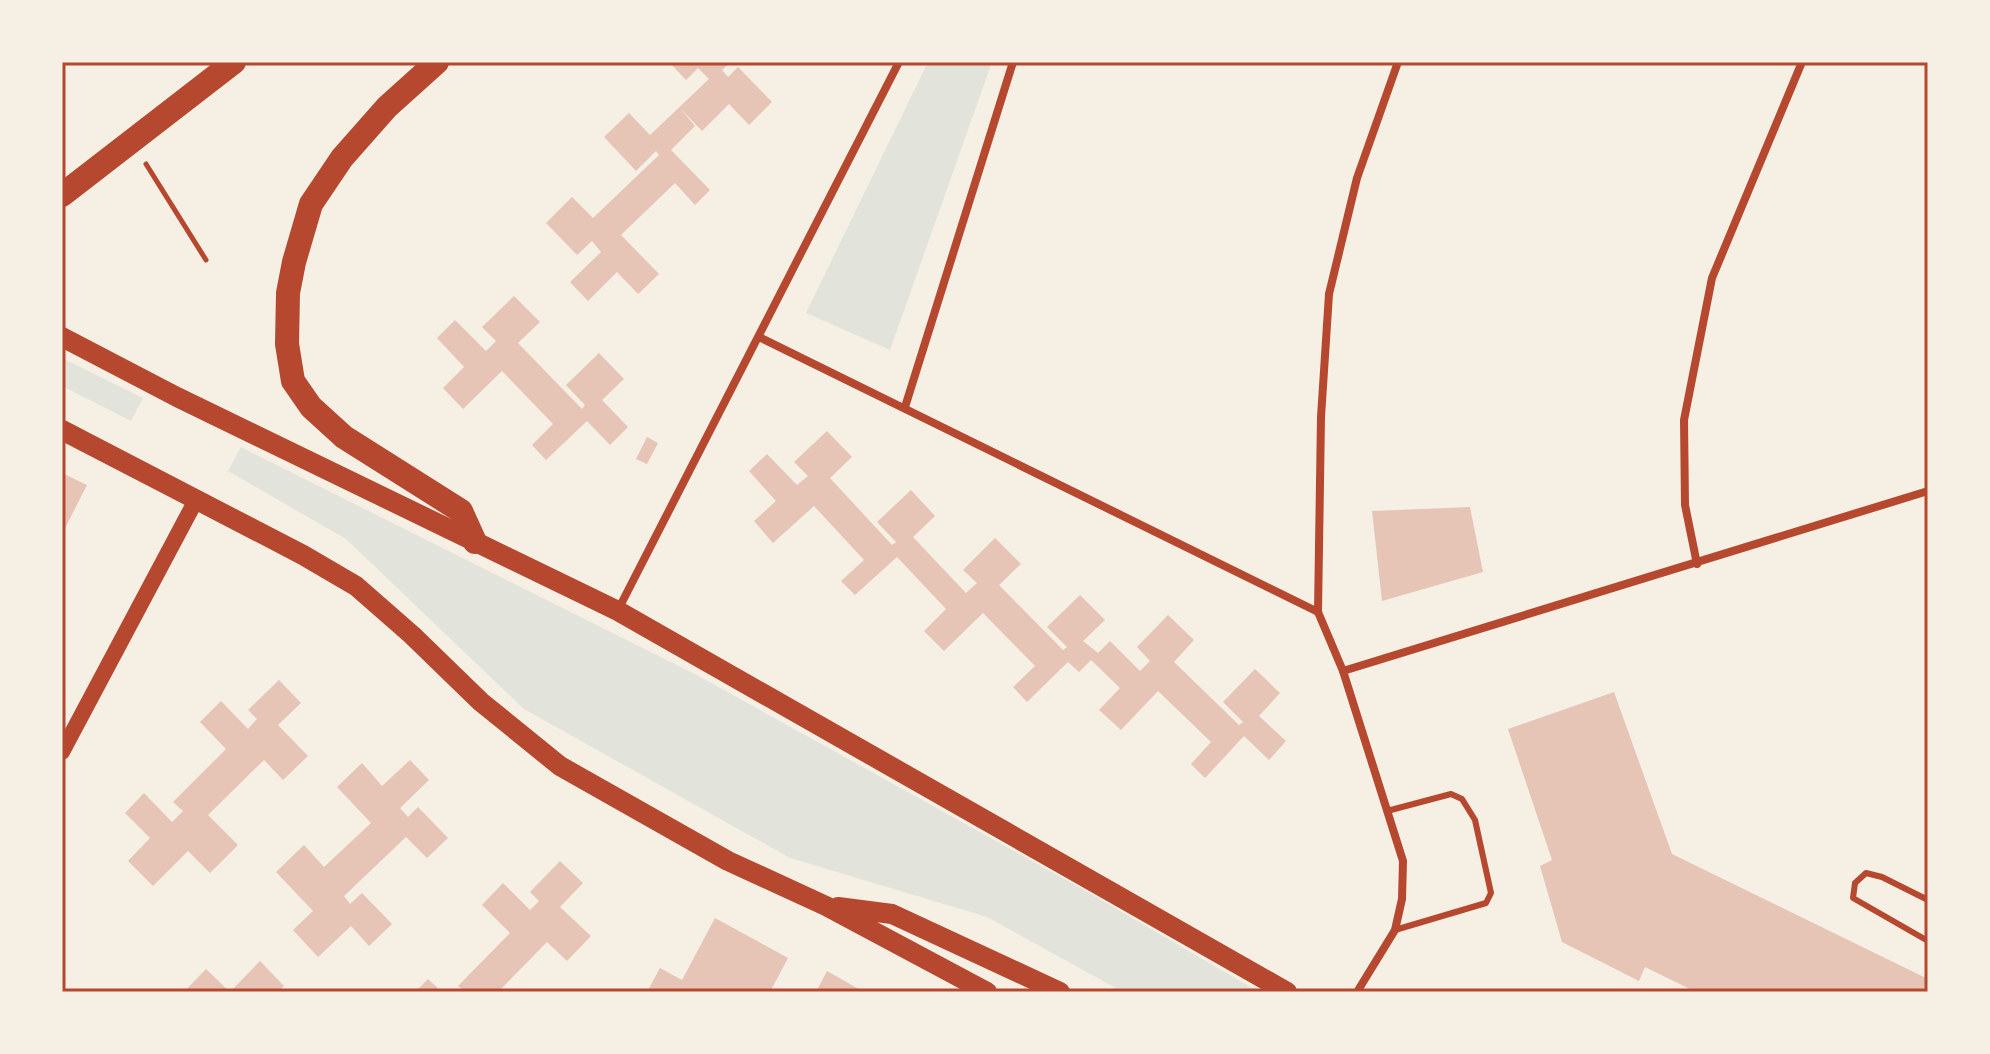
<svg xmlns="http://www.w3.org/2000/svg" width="1990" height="1054" font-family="'Crimson Pro',serif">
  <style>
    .green { fill: #e2e4dc }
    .building { fill: #e6c5b7 }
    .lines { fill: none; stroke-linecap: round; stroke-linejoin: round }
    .path { stroke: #b5482f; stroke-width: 5 }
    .service { stroke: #b5482f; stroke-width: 6 }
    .minor { stroke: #b5482f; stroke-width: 8 }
    .secondary { stroke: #b5482f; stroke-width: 16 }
    .primary { stroke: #b5482f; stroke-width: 20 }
    .motorway { stroke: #b5482f; stroke-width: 24 }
    .neatline { fill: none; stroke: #b5482f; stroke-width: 3 }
  </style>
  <rect width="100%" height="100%" fill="#f6efe4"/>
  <g class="green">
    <path d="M928 62H992L890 350 806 313Z"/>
    <path d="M62 358 143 398 131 421 62 386Z"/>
    <path d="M241 447 695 674 1079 887 1259 992H1123L987 917 790 858 524 709 346 539 228 471Z"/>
  </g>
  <g class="building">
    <path d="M669 62H731L722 70 728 77 738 67 772 102 749 125 729 104 702 131 680 108 695 126 671 150 710 190 695 205 675 183 621 235 659 274 638 294 617 272 588 301 570 282 601 252 592 241 577 255 546 223 572 197 593 218 659 155 656 151 636 171 604 137 629 113 650 135 709 79 698 68 686 80Z"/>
    <path d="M514 296 540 322 518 343 582 409 585 405 566 385 599 353 624 379 602 400 628 427 610 445 587 421 546 460 532 445 553 424 502 371 463 409 443 388 464 367 437 338 455 320 486 351 496 341 482 327Z"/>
    <path d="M827 431 852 457 830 478 892 545 896 542 877 522 911 490 935 516 913 537 966 593 977 583 963 570 995 538 1021 564 999 585 1063 650 1067 647 1047 627 1080 595 1105 620 1083 641 1098 653 1110 641 1140 671 1150 661 1137 647 1168 615 1194 640 1174 662 1239 725 1243 722 1223 702 1255 669 1280 693 1259 716 1286 741 1269 760 1244 736 1205 778 1191 764 1211 742 1158 691 1121 730 1099 710 1120 688 1091 660 1079 672 1068 662 1027 702 1013 687 1035 666 983 613 944 651 924 631 946 609 897 557 855 595 841 581 864 560 814 506 773 543 754 521 776 501 749 471 767 454 797 485 808 476 794 462Z"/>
    <path d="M647 437 658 443 647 464 636 459Z"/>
    <path d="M62 473 87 485 62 534Z"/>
    <path d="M1470 507 1483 572 1382 601 1372 511Z"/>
    <path d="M279 680 301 703 278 725 308 756 283 780 264 760 208 815 238 845 210 873 188 851 153 886 128 861 150 838 125 813 144 793 172 822 183 811 173 802 226 749 200 722 221 701 248 729 257 719 248 710Z"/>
    <path d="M1614 692 1672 854 1928 979V992H1696L1645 967 1639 981 1562 942 1540 866 1552 860 1508 729Z"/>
    <path d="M410 760 429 780 400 808 408 817 418 807 448 838 427 858 406 837 344 896 350 904 362 893 392 924 369 946 351 926 318 957 293 930 313 911 276 872 304 845 324 867 371 823 337 787 362 763 382 786Z"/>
    <path d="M560 861 583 883 560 907 591 936 567 961 547 942 498 992H465L458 986 510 933 482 905 503 883 530 910 539 901 530 892Z"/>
    <path d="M715 918 788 958 770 992H647L660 968 682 980Z"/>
    <path d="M260 961 284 986 278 992H230Z"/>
    <path d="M206 969 230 992H184Z"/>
    <path d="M827 971 864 992H816Z"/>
    <path d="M428 979 442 992H415Z"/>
  </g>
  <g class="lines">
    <path class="path" d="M146 164 206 260"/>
    <g class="service">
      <path d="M1387 811 1451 794 1462 799 1475 820 1491 893 1486 903 1395 930"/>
      <path d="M1928 900 1882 877 1866 873 1855 883 1853 898 1928 941"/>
    </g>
    <g class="minor">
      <path d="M759 337 1318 612"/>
      <path d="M905 407 1013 62"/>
      <path d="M1697 564 1685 505 1684 420 1712 278 1802 62"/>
      <path d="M618 610 899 62"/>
      <path d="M1343 671 1928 491"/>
      <path d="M1357 992 1395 930 1402 899 1403 861 1343 671 1318 612 1321 417 1329 294 1357 178 1398 62"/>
    </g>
    <path class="secondary" d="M62 752 196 500"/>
    <g class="primary">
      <path d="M62 337 177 397 618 611 1287 992"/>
      <path d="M62 430 303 555 356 586 412 635 481 702 560 766 728 861 826 906 987 992"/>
      <path d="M838 907 892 914 1060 992"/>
    </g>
    <g class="motorway">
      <path d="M437 62 387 107 342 158 311 204 294 262 288 293 287 344 293 381 311 407 344 437 461 511 475 542"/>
      <path d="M62 195 234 62"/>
    </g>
  </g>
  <rect width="1990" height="1054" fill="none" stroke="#f6efe4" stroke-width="128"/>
  <rect x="64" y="64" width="1862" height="926" class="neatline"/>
</svg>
